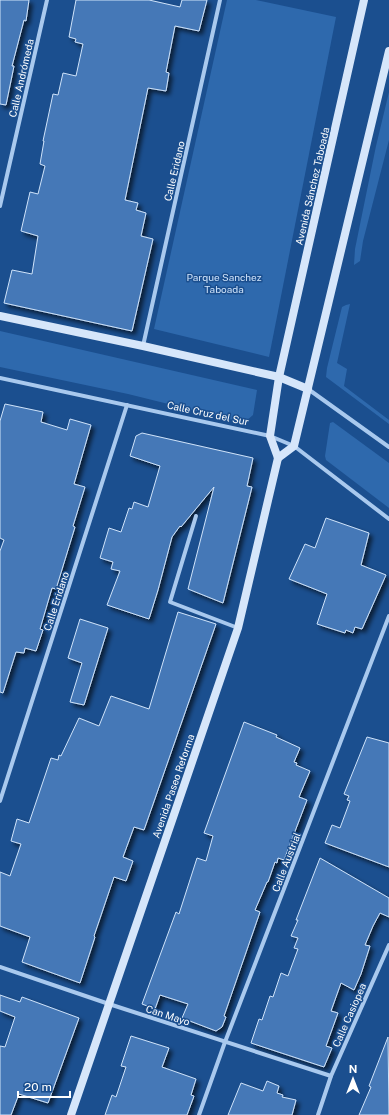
<svg xmlns="http://www.w3.org/2000/svg" width="389" height="1115" font-family="'Public Sans',sans-serif">
  <style>
    .green { fill: #2e69ad }
    .building { fill: #4478b7; stroke: #cfe3fa; filter: url(#shadow) }
    .lines { fill: none; stroke-linecap: round; stroke-linejoin: round }
    .street { stroke: #a9c9ee; stroke-width: 4 }
    .secondary { stroke: #d6e6fa; stroke-width: 8 }
    .labels { text-anchor: middle; dominant-baseline: central; stroke-width: 3; stroke-linejoin: round; paint-order: stroke }
    .street-label { font-size: 10px; fill: #fff; stroke: #1b4f8f }
    .park-label { font-size: 10px; fill: #cfe3fa; stroke: #1b4f8f }
  </style>
  <defs>
    <filter id="shadow"><feDropShadow dx="3.5" dy="3.5" stdDeviation="2" flood-color="#0009"/></filter>
  </defs>
  <rect width="100%" height="100%" fill="#1b4f8f"/>
  <g class="green">
    <path d="M227 0H256L336 17 269 357 154 329Z"/>
    <path d="M389 92V140L363 241 360 261 354 265 355 249 376 146Z"/>
    <path d="M350 304 337 363 347 369 344 386 389 420V424L326 377 327 368 342 307 346 305Z"/>
    <path d="M0 331 257 390 253 415 246 421 241 422 128 394 0 367Z"/>
    <path d="M333 422 389 463V508L326 460 325 456 330 423Z"/>
  </g>
  <g class="building">
    <path d="M0 0H29L26 21 24 20 12 66H14L6 105 0 104Z"/>
    <path d="M76 0H149L180 7 182 0H207L199 31 175 26 166 72 169 73 166 91 148 88 125 200 138 203 136 210 146 213 141 236 153 239 132 331 4 303 12 270 32 274 38 236 21 231 30 192 38 194 45 166 40 164 44 141H43L53 94 58 95 63 73 76 76 83 44 75 42 76 39 69 37Z"/>
    <path d="M5 404 43 412 41 422 67 430 70 419 91 425 74 484 85 487 73 526 75 527 56 589 52 588 40 629 43 630 36 651 25 648 24 653 16 652 3 693 0 692V551L4 540 0 538V421Z"/>
    <path d="M142 433 253 458 247 486 252 487 223 603 188 589 214 487 181 527 180 526 172 537 158 590 149 619 107 605 120 571 111 569 113 562 100 558 109 528 121 532 129 508 132 509 134 502 148 507 160 466 130 456 136 436Z"/>
    <path d="M326 518 369 533 361 565 386 575 362 629 355 627 353 633 346 630 345 633 317 624 327 594 289 579 305 544 315 548Z"/>
    <path d="M178 612 216 624 144 830 134 827 123 857 133 861 126 881 114 877 94 936 95 937 80 983 22 962 30 937 0 926V872L10 876 21 844 11 841 17 819 29 823 51 758 58 760 59 755 61 756 79 718 99 726 111 696 149 709Z"/>
    <path d="M80 619 108 628 84 705 70 702 82 663 68 658Z"/>
    <path d="M244 722 277 735 276 737 300 748 294 762 297 763 296 765 310 771 299 797 307 800 284 860 278 858 277 863 275 862 268 882H267L255 910 260 912 224 1016 226 1017 222 1027 216 1031 182 1018 188 1004 160 995 155 1009 142 1004 176 912 179 914 197 858 206 861 213 836 204 833Z"/>
    <path d="M367 737 389 743V867L325 843 332 825 340 828 350 801 347 800 349 796 344 794Z"/>
    <path d="M320 858 389 898V917L380 913 373 926 365 945 370 946 361 974 354 990 341 983 331 1011 338 1013 326 1046 332 1048 324 1067 251 1043 259 1019 262 1020 270 996 273 997 281 973 288 976 298 949 294 948 298 938 291 936 298 920H296Z"/>
    <path d="M0 995 20 1002 22 997 79 1018 48 1103 19 1094 11 1115H0V1046L5 1047 15 1017 0 1011Z"/>
    <path d="M131 1036 169 1048 162 1067 196 1079 191 1095 194 1096 187 1115H105L112 1095 116 1097 126 1067 121 1066Z"/>
    <path d="M388 1037 389 1115H359L371 1087 369 1086Z"/>
    <path d="M267 1081 279 1086 277 1093 283 1095 282 1097 296 1100 292 1115H228L241 1083 263 1091Z"/>
  </g>
  <g class="lines">
    <g class="street">
      <path d="M0 206 47 0"/>
      <path d="M143 346 220 0"/>
      <path d="M0 378 270 436 294 446 389 519"/>
      <path d="M308 389 389 447"/>
      <path d="M196 516 170 602 238 628"/>
      <path d="M0 801 127 405"/>
      <path d="M0 967 109 1004 331 1076"/>
      <path d="M199 1115 225 1042 389 616"/>
      <path d="M318 1115 331 1076 389 945"/>
    </g>
    <g class="secondary">
      <path d="M0 316 143 346 279 377 308 389"/>
      <path d="M278 458 294 446 389 51"/>
      <path d="M71 1115 238 628 278 458 270 436 279 377 364 0"/>
    </g>
  </g>
  <g class="labels">
    <g class="street-label">
      <text transform="translate(21 78) rotate(-77)">Calle Andrómeda</text>
      <text transform="translate(174 171) rotate(-77)">Calle Eridano</text>
      <text transform="translate(312 186) rotate(-77)">Avenida Sánchez Taboada</text>
      <text transform="translate(208 413) rotate(12)">Calle Cruz del Sur</text>
      <text transform="translate(56 601) rotate(-72)">Calle Eridano</text>
      <text transform="translate(173 786) rotate(-71)">Avenida Paseo Reforma</text>
      <text transform="translate(286 862) rotate(-69)">Calle Austrial</text>
      <text transform="translate(168 1015) rotate(18)">Can Mayo</text>
      <text transform="translate(349 1015) rotate(-66)">Calle Casiopea</text>
    </g>
    <g class="park-label">
      <text x="224" y="277">Parque Sanchez<tspan x="224" dy="12">Taboada</tspan></text>
    </g>
  </g>
  <g transform="translate(353 1079)" stroke="#1b4f8f" stroke-width="3" paint-order="stroke">
  <path d="M0-3L7 15L0 10L-7 15Z" fill="#ffffff"/>
  <text y="-6" font-size="11" font-weight="bold" text-anchor="middle" fill="#ffffff">N</text>
  </g>
  <path d="M18 1091v6h52v-6" fill="none" stroke="#ffffff" stroke-width="2"/>
  <text x="24" y="1091" font-size="12" fill="#ffffff" stroke="#1b4f8f" stroke-width="3" paint-order="stroke">20 m</text>
</svg>
